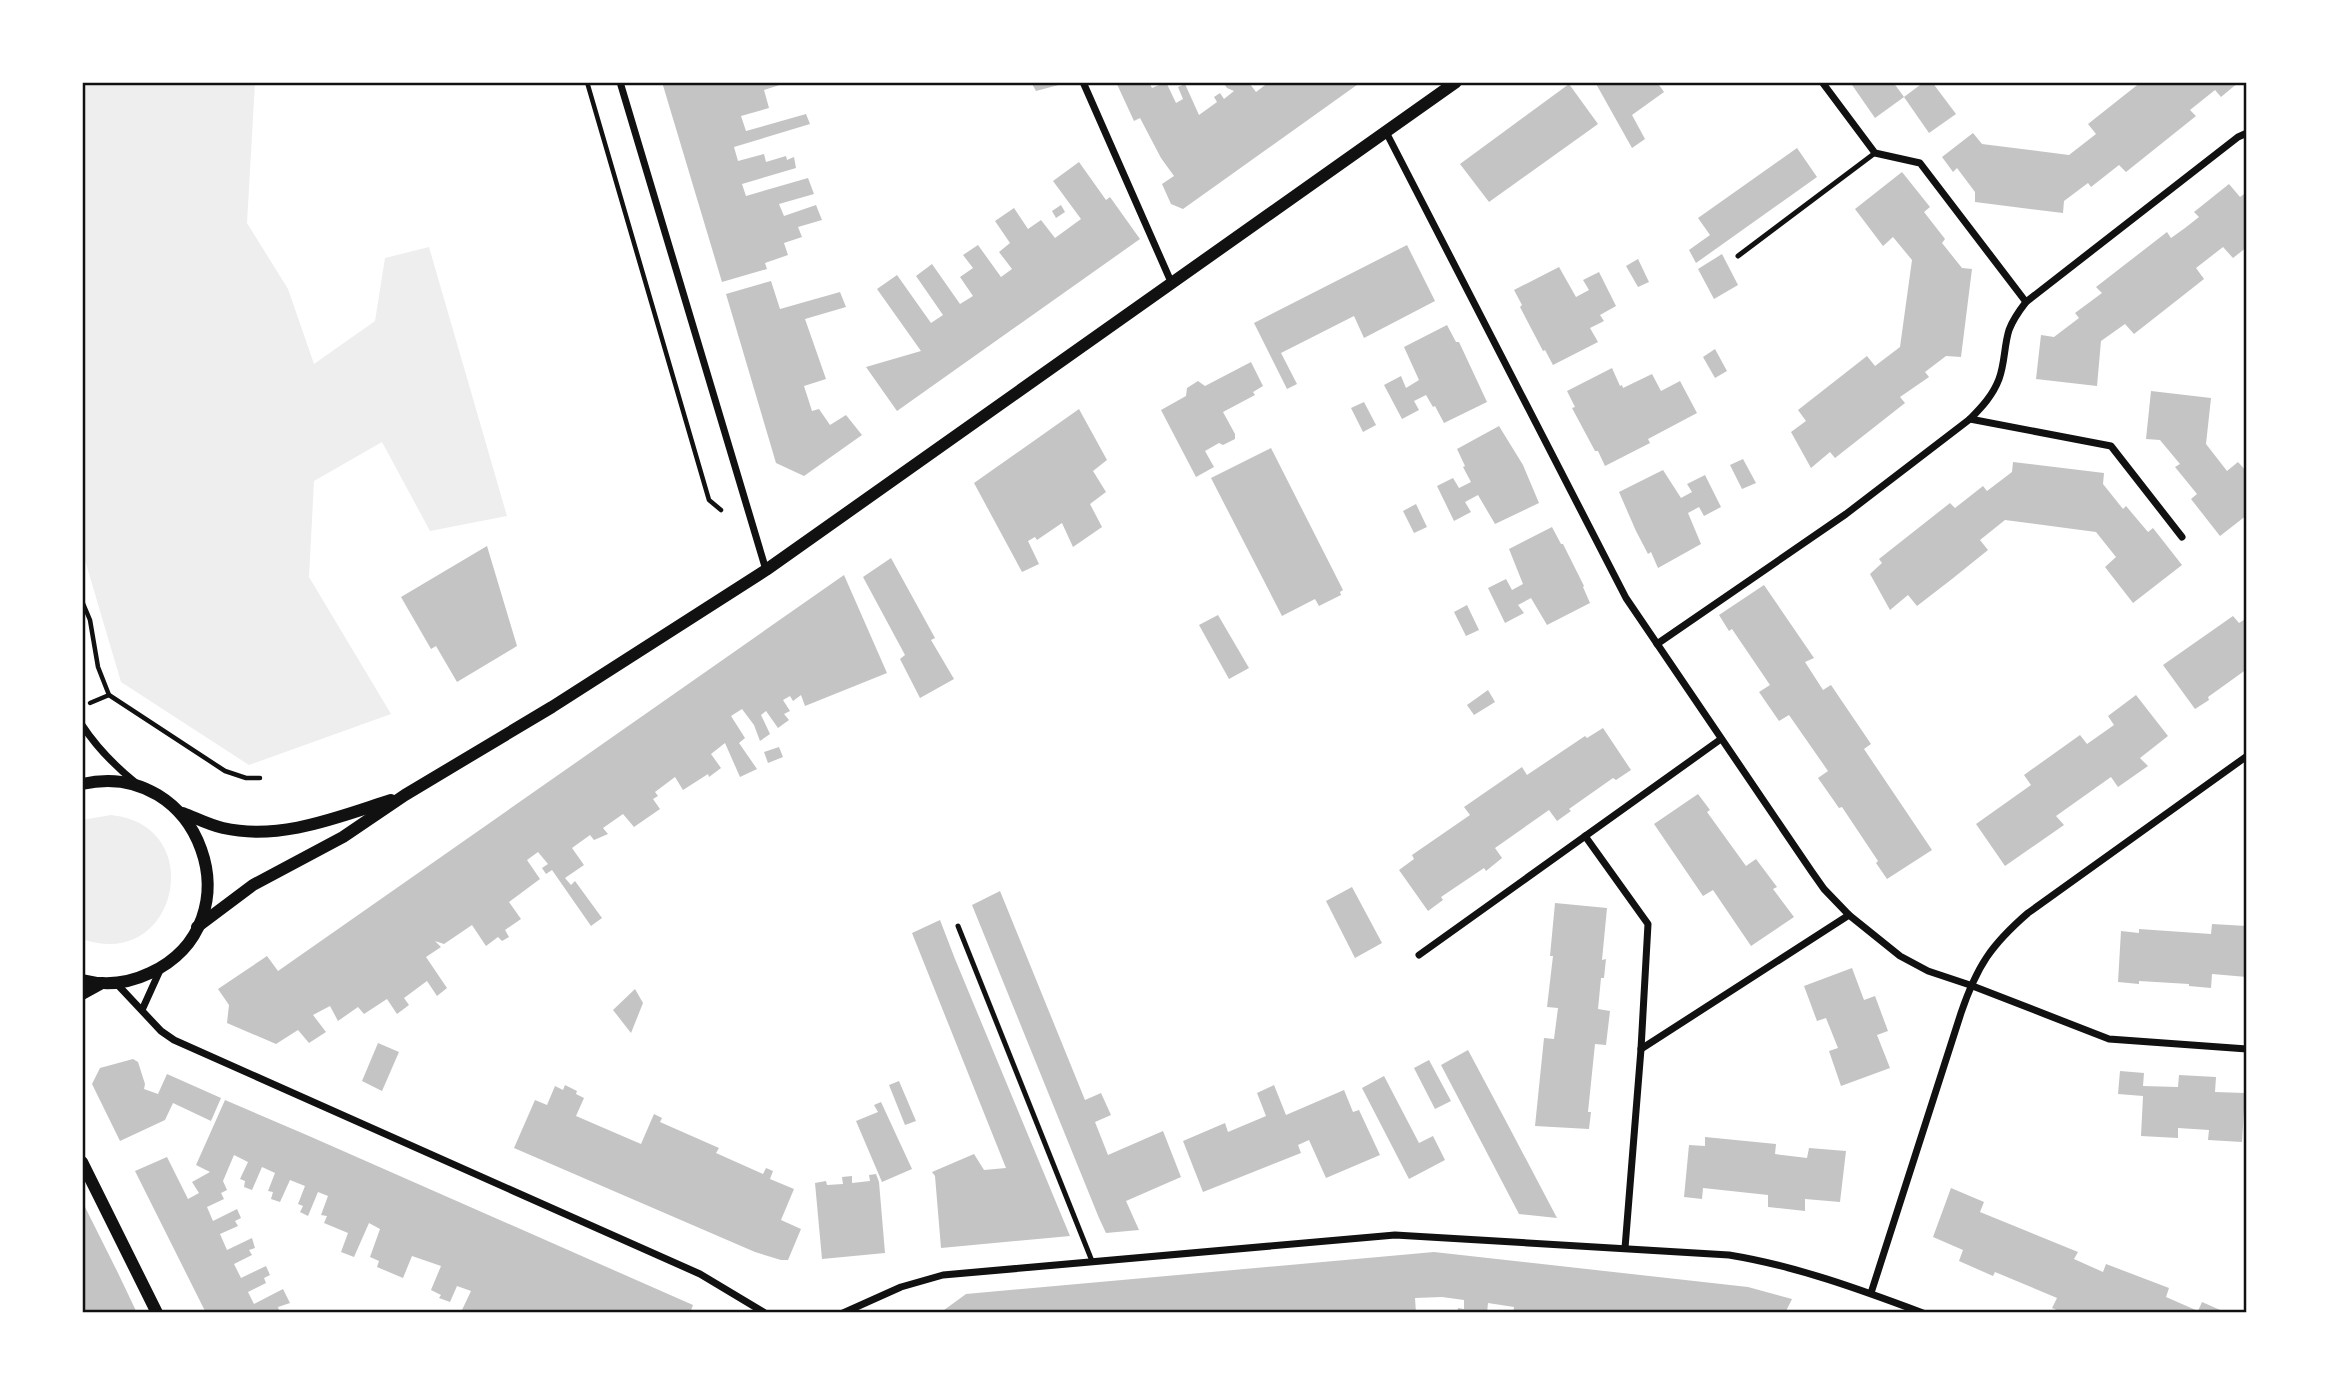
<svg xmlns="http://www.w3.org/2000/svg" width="2329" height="1395" font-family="Roboto,sans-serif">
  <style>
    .green { fill: #eee }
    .building { fill: #c4c4c4 }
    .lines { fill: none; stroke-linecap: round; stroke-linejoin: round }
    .path { stroke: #111; stroke-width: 4.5 }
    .service { stroke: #111; stroke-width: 5 }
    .minor { stroke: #111; stroke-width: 7 }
    .tertiary { stroke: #111; stroke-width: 12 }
    .neatline { fill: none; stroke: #111; stroke-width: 2.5 }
  </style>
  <rect width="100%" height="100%" fill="#fff"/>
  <g class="green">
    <path d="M82 82H255L247 223 288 289 314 364 375 321 385 258 429 247 507 516 430 531 382 442 314 481 309 577 391 714 249 765 121 682 82 550Z"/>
    <path d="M111 815C210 825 177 973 82 939V820Z"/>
  </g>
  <g class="building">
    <path d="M662 82H789L764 90 769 108 741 116 746 131 806 114 810 124 734 147 738 161 764 154 766 162 786 156 787 160 794 157 796 168 742 184 746 196 808 178 814 194 779 204 784 216 816 205 822 220 798 227 802 237 784 243 788 255 765 263 767 269 722 282Z"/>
    <path d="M1031 82H1066V83L1036 91Z"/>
    <path d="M1116 82H1149L1152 88 1166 82 1176 103 1183 99 1178 87 1185 84 1199 115 1217 102 1214 97 1220 93 1224 99 1234 91 1227 88 1223 82H1253L1250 84 1256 92 1269 82H1361L1183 209 1171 204 1162 184 1174 176 1161 158 1140 118 1134 121Z"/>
    <path d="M1595 82H1657L1664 92 1632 115 1645 139 1632 148Z"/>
    <path d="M1850 82H1893L1904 97 1875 118Z"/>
    <path d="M1924 82H1932L1956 114 1929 133 1904 97Z"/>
    <path d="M2141 82H2239L2221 97 2215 90 2190 110 2196 116 2126 172 2119 165 2091 187 2088 183 2064 201 2063 213 1975 202V192L1957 168 1953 172 1942 157 1973 133 1982 144 2069 155 2096 134 2088 124Z"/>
    <path d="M1569 84 1598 124 1489 202 1460 164Z"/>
    <path d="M1797 148 1817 177 1696 263 1689 250 1710 235 1698 218Z"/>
    <path d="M1079 162 1106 200 1110 197 1140 239 897 411 866 367 921 351 877 289 897 275 931 323 943 315 916 276 932 264 960 304 973 296 960 277 973 268 963 255 978 245 1001 277 1012 269 999 252 1010 243 995 221 1014 208 1028 229 1041 220 1055 238 1081 219 1053 181Z"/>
    <path d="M1902 172 1930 207 1924 212 1945 239 1942 243 1962 268 1972 269 1961 357 1946 356 1925 372 1929 377 1900 397 1905 403 1835 458 1830 452 1811 468 1791 432 1806 421 1798 410 1867 356 1875 366 1900 347 1912 260 1893 237 1883 246 1855 209Z"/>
    <path d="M2229 184 2240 197 2247 192V247L2233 258 2223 247 2196 268 2204 279 2134 334 2125 324 2101 341 2097 386 2036 379 2041 335 2054 337 2079 318 2075 313 2102 293 2096 287 2167 232 2171 238 2185 228 2199 217 2194 212Z"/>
    <path d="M1061 205 1065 212 1056 218 1052 211Z"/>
    <path d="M1407 245 1435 301 1364 338 1354 316 1281 353 1297 384 1287 389 1254 323Z"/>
    <path d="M1722 254 1738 285 1714 299 1698 269Z"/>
    <path d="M1638 259 1649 282 1638 287 1626 266Z"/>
    <path d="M1559 267 1576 297 1589 290 1583 280 1599 272 1616 306 1600 315 1604 321 1590 328 1598 342 1553 365 1545 350 1543 351 1520 307 1522 305 1514 290Z"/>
    <path d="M771 281 780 309 840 292 846 307 805 319 826 379 804 386 812 411 819 409 830 425 846 415 862 435 804 476 776 463 726 294Z"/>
    <path d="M1447 325 1456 342H1459L1487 402 1444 423 1435 406 1433 407 1426 395 1414 401 1419 410 1402 419 1384 385 1401 376 1406 388 1419 380 1404 347Z"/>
    <path d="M1715 349 1727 371 1715 378 1703 357Z"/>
    <path d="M1251 362 1263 386 1253 392 1255 395 1223 412 1235 434V439L1223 445 1219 443 1205 451 1214 467 1196 477 1161 410 1186 396 1187 388 1198 381 1205 386Z"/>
    <path d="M1612 368 1620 386 1622 385 1623 388 1652 374 1661 391 1680 381 1697 413 1648 439 1650 443 1605 466 1598 451H1595L1572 408 1575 407 1567 391Z"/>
    <path d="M2151 391 2211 398 2206 444 2227 471 2238 462 2247 472V515L2220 536 2191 499 2197 494 2175 467 2180 464 2160 440 2146 439Z"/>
    <path d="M1364 402 1376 425 1363 432 1351 408Z"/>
    <path d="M1079 409 1107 460 1093 471 1106 492 1090 504 1102 527 1073 547 1062 523 1037 540 1035 537 1028 541 1039 564 1022 572 974 483Z"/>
    <path d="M1499 426 1523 465 1539 503 1495 524 1478 495 1465 502 1471 512 1454 521 1437 486 1453 478 1459 488 1471 482 1463 467 1465 466 1457 449Z"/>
    <path d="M1271 448 1343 590 1340 592 1341 595 1319 606 1315 599 1282 616 1211 478Z"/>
    <path d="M1743 459 1756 483 1742 489 1730 465Z"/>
    <path d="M2013 462 2104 473 2103 484 2123 509 2126 506 2148 532 2153 528 2182 565 2133 603 2105 567 2116 557 2096 532 2005 520 1980 540 1988 550 1952 579 1917 606 1908 595 1890 610 1870 574 1882 563 1879 559 1950 503 1955 508 1983 486 1987 491 2012 472Z"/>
    <path d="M1663 470 1681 498 1692 492 1687 484 1705 475 1721 507 1704 516 1699 507 1688 513 1701 544 1658 568 1651 552 1648 554 1636 531 1619 492Z"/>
    <path d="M1416 504 1427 527 1414 533 1403 511Z"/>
    <path d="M1552 527 1561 544H1563L1584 586 1583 587 1590 603 1547 625 1531 598 1518 605 1524 613 1505 623 1488 588 1506 579 1512 590 1523 584 1509 549Z"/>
    <path d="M487 546 517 646 457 682 436 646 431 649 401 597Z"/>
    <path d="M891 558 935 638 931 640 954 679 920 698 900 659 905 655 863 577Z"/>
    <path d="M844 575 887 673 805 706 801 695 793 701 790 696 783 700 790 711 784 714 789 720 778 728 766 711 761 715 770 734 760 741 754 725 742 709 731 716 745 738 739 743 757 769 740 777 725 743 711 754 721 768 709 777 708 774 683 790 675 777 655 792 658 796 653 799 660 809 634 827 623 814 603 828 608 834 594 840 590 835 572 848 584 865 565 878 571 885 575 881 602 918 591 926 552 870 546 874 542 868 548 864 538 852 527 860 540 879 509 902 521 919 505 930 509 937 502 941 498 937 486 946 472 925 444 944 435 941 441 947 426 957 447 988 437 996 427 981 404 998 409 1005 397 1014 387 999 364 1014 358 1007 338 1021 330 1006 313 1015 326 1032 309 1043 298 1030 276 1044 227 1023 229 1005 218 989 267 956 278 971Z"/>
    <path d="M1764 585 1814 658 1805 662 1823 690 1831 685 1871 744 1864 749 1932 850 1887 879 1876 863 1878 861 1842 807 1839 808 1818 778 1828 771 1789 715 1779 721 1759 692 1770 685 1732 629 1729 631 1719 615Z"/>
    <path d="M1467 605 1479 630 1466 636 1454 612Z"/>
    <path d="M1218 615 1249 668 1229 679 1199 625Z"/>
    <path d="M2233 616 2239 623 2247 618V669L2208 697 2209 700 2195 709 2163 665Z"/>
    <path d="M1488 690 1495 702 1474 715 1467 705Z"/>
    <path d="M2136 695 2168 736 2140 758 2148 766 2118 787 2111 777 2056 816 2064 825 2005 866 1976 824 2031 785 2024 775 2080 735 2087 744 2114 725 2108 716Z"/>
    <path d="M1603 728 1631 770 1616 780 1613 778 1569 809 1571 811 1557 821 1549 810 1495 848 1502 858 1486 871 1484 868 1441 897 1443 900 1428 911 1399 870 1414 859 1412 855 1470 815 1464 807 1522 767 1527 775 1585 736 1587 738Z"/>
    <path d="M779 747 783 757 768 763 764 752Z"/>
    <path d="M1698 794 1710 810 1707 812 1746 866 1756 859 1777 887 1773 889 1794 917 1751 946 1713 890 1703 896 1654 824Z"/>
    <path d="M1352 887 1382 943 1355 958 1326 901Z"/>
    <path d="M1000 891 1085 1100 1101 1093 1111 1115 1095 1122 1108 1155 1163 1131 1181 1177 1126 1201 1139 1230 1106 1233 1099 1218 972 905Z"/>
    <path d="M1555 903 1607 908 1602 960 1606 959 1604 978H1601L1598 1009 1610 1011 1606 1045 1595 1044 1588 1112H1591L1589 1129 1535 1126 1544 1038 1554 1039 1558 1008 1547 1007 1553 956H1550Z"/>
    <path d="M940 920 955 959 1070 1236 941 1248 935 1176 932 1172 974 1154 984 1170 1006 1168 912 933Z"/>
    <path d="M2212 924 2247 926V977L2212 974 2211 988 2189 986V984L2139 981V984L2118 982 2121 931 2139 933V929L2211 934Z"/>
    <path d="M1852 968 1864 1000 1875 996 1888 1031 1877 1035 1890 1068 1841 1086 1829 1051 1838 1048 1826 1018 1817 1021 1804 986Z"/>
    <path d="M635 989 643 1003 631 1033 613 1010Z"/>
    <path d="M378 1043 399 1052 382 1091 362 1081Z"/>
    <path d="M1468 1050 1508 1125 1557 1218 1519 1214 1441 1065Z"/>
    <path d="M133 1059 138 1062 145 1084 144 1089 158 1094 167 1074 221 1098 211 1121 173 1103 165 1120 120 1141 92 1084 100 1068Z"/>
    <path d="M1429 1060 1451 1101 1435 1109 1414 1068Z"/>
    <path d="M2120 1071 2144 1073 2143 1086 2178 1087 2179 1075 2216 1077 2215 1092 2245 1093 2242 1142 2208 1140 2209 1130 2178 1128V1138L2141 1136 2143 1096 2118 1094Z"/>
    <path d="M1384 1076 1419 1143 1433 1136 1445 1160 1409 1179 1362 1088Z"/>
    <path d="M899 1081 916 1121 905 1125 889 1085Z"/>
    <path d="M565 1085 577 1091 576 1094 584 1098 576 1116 641 1144 654 1114 662 1118 660 1122 719 1148 716 1153 763 1174 766 1168 773 1171 770 1179 794 1189 781 1220 801 1229 788 1260H781L755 1252 514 1148 535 1100 547 1105 555 1086 563 1090Z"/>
    <path d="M1274 1085 1286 1115 1344 1090 1353 1112 1359 1110 1380 1155 1326 1178 1309 1140 1298 1145 1301 1153 1203 1192 1183 1141 1225 1123 1228 1132 1266 1116 1257 1093Z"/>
    <path d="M225 1100 309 1136 693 1305 690 1313H468L462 1310 471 1291 457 1286 450 1302 439 1298 441 1295 431 1290 441 1266 412 1256 403 1278 377 1267 379 1261 370 1257 380 1229 369 1223 354 1257 341 1252 348 1233 324 1223 327 1216 321 1215 328 1196 318 1192 308 1216 300 1212 303 1206 298 1204 305 1186 290 1180 280 1202 271 1199 273 1192 268 1191 275 1173 262 1167 252 1190 244 1187 245 1181 240 1179 248 1162 234 1155 223 1181 227 1190 221 1193 224 1199 207 1207 213 1221 237 1209 241 1218 235 1221 238 1226 220 1234 227 1250 252 1238 255 1248 249 1250 252 1255 234 1264 241 1278 266 1266 270 1275 264 1278 266 1283 248 1292 254 1304 283 1289 290 1303 278 1307 279 1310 273 1313H206L135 1171 167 1157 188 1199 199 1193 192 1182 210 1172 196 1165Z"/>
    <path d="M881 1102 912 1169 882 1182 856 1121 878 1112 874 1105Z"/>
    <path d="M1705 1137 1776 1144 1775 1154 1807 1158 1809 1148 1846 1151 1840 1202 1805 1199V1211L1768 1207V1195L1703 1188 1702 1199 1684 1197 1689 1145 1705 1146Z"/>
    <path d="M876 1174 879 1182 885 1253 822 1259 815 1183 826 1181 827 1185 843 1184 842 1177 852 1176V1183L870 1181 869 1175Z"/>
    <path d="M1951 1188 1984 1202 1980 1212 2078 1252 2074 1259 2103 1272 2106 1264 2169 1288 2166 1297 2198 1311 2202 1302 2227 1313 2088 1311 2064 1313 2052 1308 2057 1298 1995 1272 1993 1276 1959 1261 1963 1250 1933 1237Z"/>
    <path d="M82 1201 118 1273 137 1313H82Z"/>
    <path d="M1434 1252 1748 1287 1792 1299 1785 1313H1513L1514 1307 1488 1303 1487 1313H1457L1458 1308 1464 1309V1300L1442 1297 1415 1298 1416 1313H940L966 1294Z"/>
  </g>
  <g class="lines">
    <g class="path">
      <path d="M587 82 709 500 721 510"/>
      <path d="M82 601 90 620 98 667 109 695 225 771 246 778H260"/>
      <path d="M90 703 109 695"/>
    </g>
    <g class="service">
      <path d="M1738 256 1875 153"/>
      <path d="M958 926 1092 1261"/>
    </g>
    <g class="minor">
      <path d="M620 82 766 570"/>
      <path d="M1083 82 1172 284"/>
      <path d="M1822 82 1875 153 1920 163 2026 302"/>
      <path d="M1386 132 1626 598 1812 872 1824 889 1849 915 1900 956 1928 971 1970 985 2109 1039 2247 1049"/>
      <path d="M1970 419 2111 446 2182 537"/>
      <path d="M1657 644 1846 514 1970 419C1982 407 1993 395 1999 379 2005 363 2004 346 2009 330 2013 319 2019 311 2026 302L2238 137 2247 133"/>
      <path d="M82 725C97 748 115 766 136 783"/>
      <path d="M1585 836 1648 924 1641 1049 1625 1248"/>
      <path d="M1419 955 1721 739"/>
      <path d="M116 983 161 1031 174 1040 700 1274 765 1313"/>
      <path d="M142 1010 161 968"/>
      <path d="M1641 1049 1849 915"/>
      <path d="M1871 1293 1961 1013C1977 966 1991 945 2028 913L2247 756"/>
      <path d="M843 1313 901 1287 943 1275 1395 1235 1729 1255C1796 1266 1859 1289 1923 1313"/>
    </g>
    <g class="tertiary">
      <path d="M82 784C200 757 259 922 150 973 129 983 105 986 82 980"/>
      <path d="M183 813C196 818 209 825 223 828 280 841 338 817 391 800"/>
      <path d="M197 927 253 885 343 837 405 795 552 707 766 570 1456 82"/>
      <path d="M82 994 102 983"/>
      <path d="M82 1162 157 1313"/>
    </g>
  </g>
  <rect width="2329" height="1395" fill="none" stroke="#ffffff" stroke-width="168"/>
  <rect x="84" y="84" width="2161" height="1227" class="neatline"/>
</svg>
